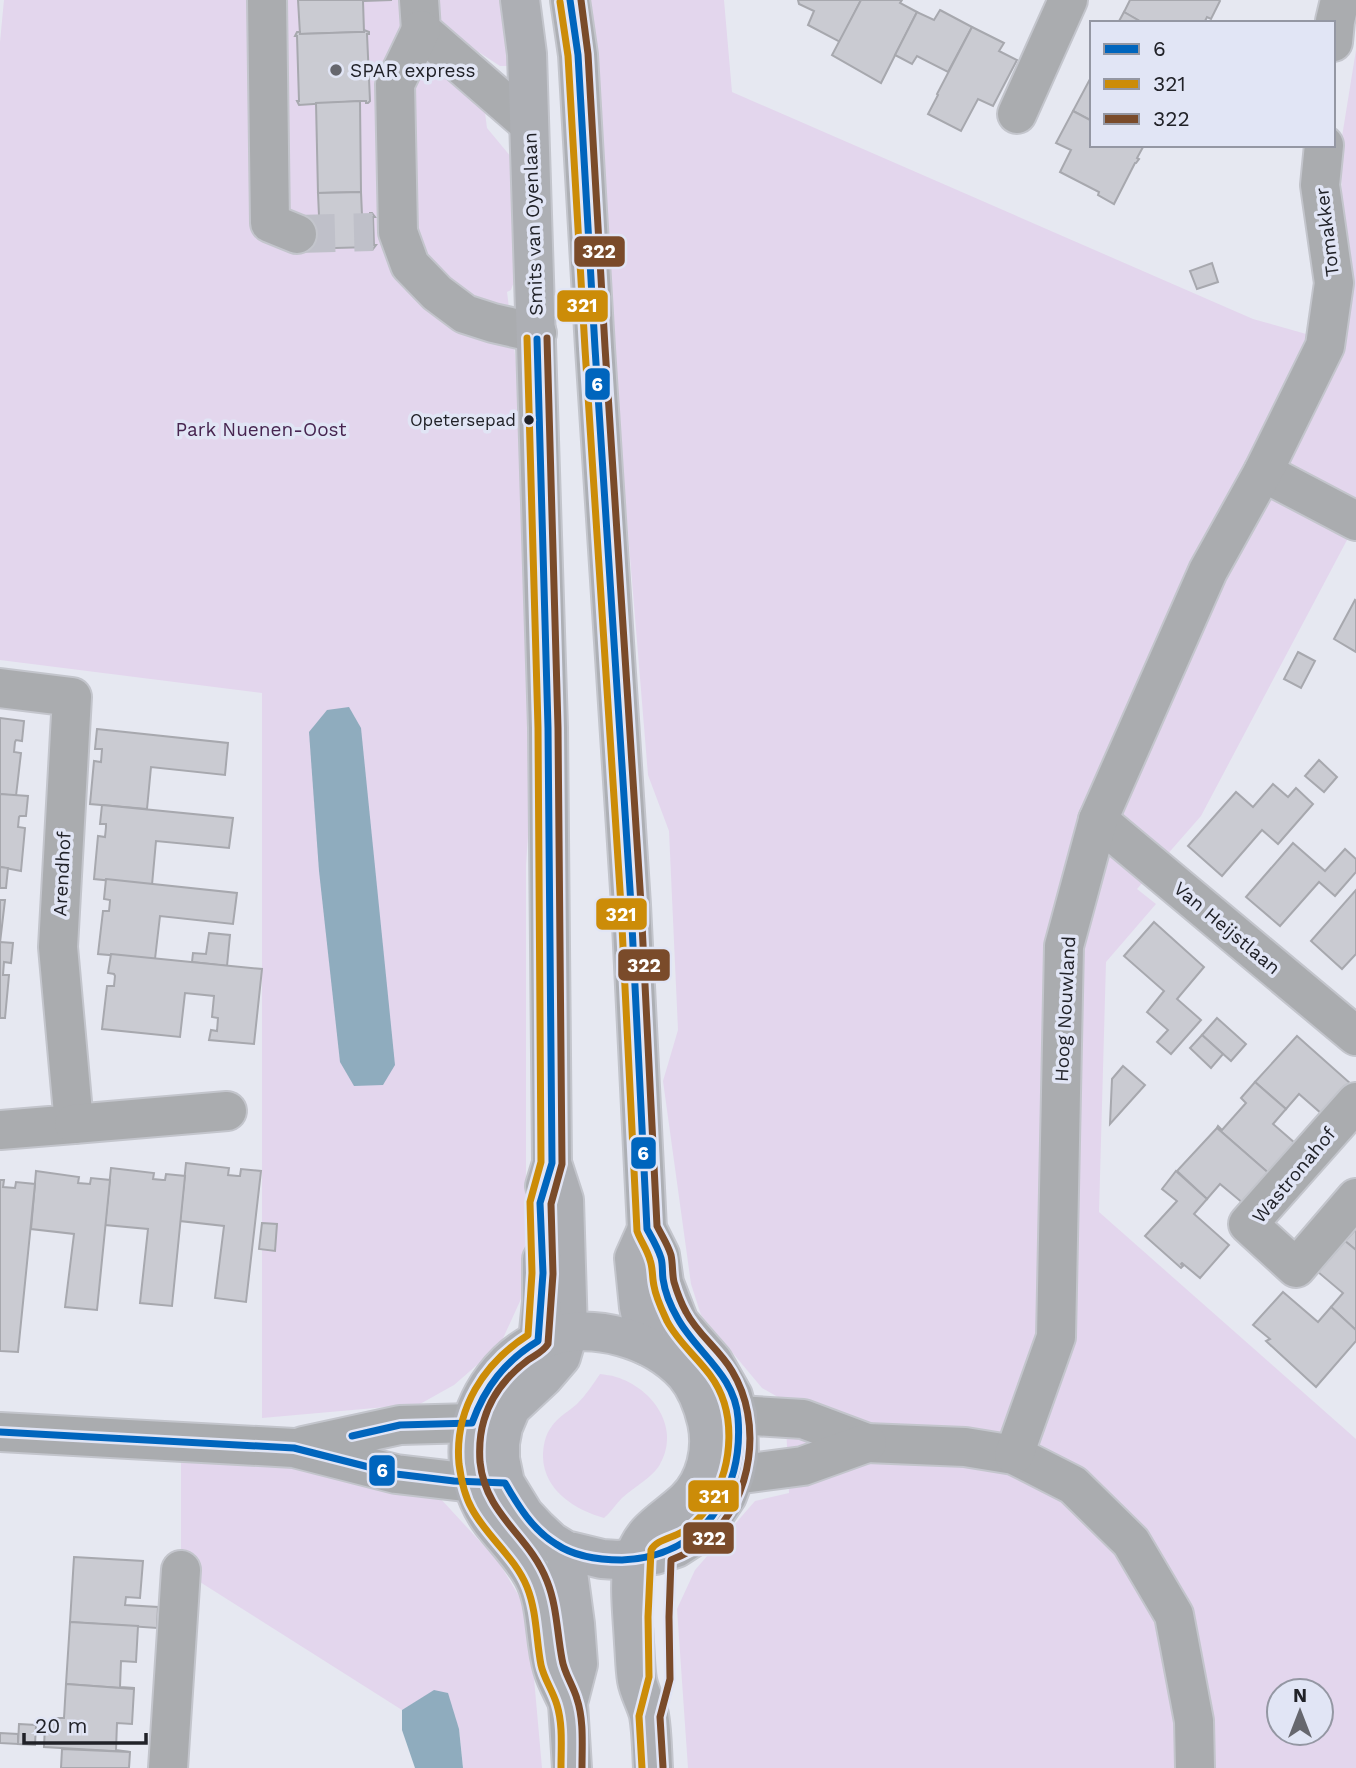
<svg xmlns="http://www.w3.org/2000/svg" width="1356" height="1768" font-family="'Work Sans',sans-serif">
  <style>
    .green { fill: #e3d6ed; fill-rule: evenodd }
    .water { fill: #8facbe }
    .building { fill: #cacbd2; stroke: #a7a8ae; stroke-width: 2 }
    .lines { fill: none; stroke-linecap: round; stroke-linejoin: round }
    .minor-tunnel { stroke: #bfc0c9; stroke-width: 38; stroke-dasharray: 38 19; stroke-linecap: butt }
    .minor-casing { stroke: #c3c5cc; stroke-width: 42 }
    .major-casing { stroke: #c3c5cc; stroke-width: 42 }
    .minor { stroke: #aaacaf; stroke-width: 38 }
    .major { stroke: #adafb4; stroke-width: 38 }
    .bus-1-casing { stroke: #e1e5f5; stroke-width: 12 }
    .bus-2-casing { stroke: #e1e5f5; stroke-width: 12 }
    .bus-3-casing { stroke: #e1e5f5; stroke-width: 12 }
    .bus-1 { stroke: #0065bd; stroke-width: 7 }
    .bus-2 { stroke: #cc8c08; stroke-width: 7 }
    .bus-3 { stroke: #7a4b2a; stroke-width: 7 }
    .poi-dot { fill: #66676e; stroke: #e1e5f5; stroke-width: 2.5 }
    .bus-dot { fill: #212228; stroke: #e1e5f5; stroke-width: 2.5 }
    .labels { text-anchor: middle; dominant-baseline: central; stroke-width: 7; stroke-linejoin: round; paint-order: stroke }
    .bus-label { font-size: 17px; fill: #212228; stroke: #e1e5f5; text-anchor: end }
    .poi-label { font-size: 19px; fill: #212228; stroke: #e1e5f5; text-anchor: start }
    .street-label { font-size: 19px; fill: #212228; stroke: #e1e5f5 }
    .park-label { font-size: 19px; fill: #472550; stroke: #e1e5f5 }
    .line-badge { stroke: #e1e5f5; stroke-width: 2.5 }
    .badge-label { font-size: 19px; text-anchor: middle; font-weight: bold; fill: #fff }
  </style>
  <rect width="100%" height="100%" fill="#e6e8f1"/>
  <g class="green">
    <path d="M4 0H505L510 66H500L477 51 487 128 511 157 521 262 511 290 507 292 526 441 535 737 526 865V1288L500 1345 454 1385 420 1404 262 1418V693L0 660V42Z"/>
    <path d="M582 0H724L732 92 1253 319 1345 345 1346 290 1340 149 1356 50V523L1201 816 1137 889 1156 904 1106 962 1099 1212 1356 1439V1768H688L677 1609 695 1570 755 1501 789 1493 785 1401 762 1388 701 1315 691 1284 663 1081 678 1030 669 831 648 775 603 229ZM1279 1691H1321V1733H1279Z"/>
    <path d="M600 1374C605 1375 611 1375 616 1377 653 1388 682 1429 659 1466 650 1479 634 1487 622 1498 616 1504 611 1512 604 1518 576 1510 544 1491 543 1457 543 1446 545 1435 552 1426 558 1417 569 1411 577 1404 586 1395 593 1384 600 1374Z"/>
    <path d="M181 1443 439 1497 498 1561 528 1611 542 1768H463L459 1729 434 1691 402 1710 181 1570Z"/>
  </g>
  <g class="water">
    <path d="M349 707 361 728 395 1065 383 1085 354 1086 340 1062 319 871 309 732 327 710Z"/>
    <path d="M434 1690 448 1693 459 1729 463 1768H415L402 1730V1710Z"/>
  </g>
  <g class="building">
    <path d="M298 0H392L363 1 364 32 300 34Z"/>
    <path d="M798 0H861L840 42 808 25 814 11 799 4Z"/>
    <path d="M861 0H902L900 3 917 12 881 83 832 55Z"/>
    <path d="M1130 0H1219L1220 1 1211 19 1207 17 1204 23H1143L1124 12Z"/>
    <path d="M940 10 972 27 948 72 917 56 912 64 895 55 917 12 934 20Z"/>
    <path d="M1124 12 1143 23H1118Z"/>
    <path d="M972 27 1004 43 999 51 1017 60 993 106 978 99 961 131 928 114 938 95 937 94Z"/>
    <path d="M364 30 369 32V34H367L370 101 368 103H366V101H360L299 105 297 101H299L297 36H295L297 32H300V34L358 32H364Z"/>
    <path d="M1090 79 1092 80V121L1073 111Z"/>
    <path d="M360 101 361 192 318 193 316 103Z"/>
    <path d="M1073 111 1092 121V145H1140L1143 147 1137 158 1139 159 1136 163H1135L1114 204 1098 195 1099 192 1060 172 1071 150 1056 143Z"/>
    <path d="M361 192 362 215H370V213H372L375 217H373L374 245H376L373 249H371V247L299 249 298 217 319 216 318 193Z"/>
    <path d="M1212 263 1218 282 1197 289 1190 271Z"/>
    <path d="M1355 600 1356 601V652L1334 639Z"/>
    <path d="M1298 652 1315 661 1301 688 1284 679Z"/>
    <path d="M0 718 24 721 22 741 16 740 15 742 14 752 21 753 16 796 0 794Z"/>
    <path d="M97 729 228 743 225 775 151 767 147 809 90 804 94 761 101 762 102 749H95Z"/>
    <path d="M1319 760 1337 777 1324 792 1305 776Z"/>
    <path d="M1273 784 1288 797 1296 788 1313 804 1278 844 1262 830 1222 876 1188 846 1236 792 1253 807Z"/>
    <path d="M0 794 28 796 26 816H20L19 817 18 827 25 828 21 871 0 867Z"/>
    <path d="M102 805 233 818 229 848 156 841 152 885 94 879 98 836 105 837 106 827V824H100Z"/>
    <path d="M1293 843 1325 871 1345 849 1356 859V872L1335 896 1319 882 1280 926 1246 897Z"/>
    <path d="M0 867 8 868 6 888H0Z"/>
    <path d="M106 879 237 893 233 924 160 916 155 959 98 954 103 911H109L110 901V900L104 899Z"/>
    <path d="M1356 890V954L1342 969 1311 941Z"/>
    <path d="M0 900H5L0 943Z"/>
    <path d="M1154 922 1204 967 1177 999 1201 1020 1171 1054 1157 1042 1168 1030 1147 1012 1164 991 1124 956Z"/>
    <path d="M209 933 230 935 227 966 192 962 193 953 206 954Z"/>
    <path d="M0 942 13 943 11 963 4 962 3 975H9L5 1018H0Z"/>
    <path d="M111 954 262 969 254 1044 209 1040 211 1030 217 1031 218 1018 212 1017 214 996 185 993 180 1037 102 1029 107 986H114L115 976 114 974 108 973Z"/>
    <path d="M1217 1018 1246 1044 1231 1061 1202 1035Z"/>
    <path d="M1202 1035 1223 1054 1211 1068 1190 1048Z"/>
    <path d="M1297 1036 1351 1084 1322 1114 1299 1094 1286 1109 1255 1082Z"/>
    <path d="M1123 1066 1145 1085 1110 1124 1112 1079Z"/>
    <path d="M1255 1082 1286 1109 1273 1124 1296 1144 1272 1176 1217 1128 1218 1126 1222 1130 1246 1103 1241 1098Z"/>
    <path d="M1217 1128 1272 1176 1244 1204 1220 1184 1207 1199 1177 1171Z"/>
    <path d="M186 1163 229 1168 228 1175 238 1176H240L241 1169 261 1171 246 1302 215 1298 224 1226 180 1221Z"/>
    <path d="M111 1168 154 1173 153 1179 163 1180H165L166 1174 185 1176 172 1306 140 1303 148 1229 105 1225Z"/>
    <path d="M36 1171 79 1177 78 1183 90 1184 91 1178 110 1180 97 1310 65 1307 74 1234 31 1229Z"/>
    <path d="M1176 1171 1207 1199 1194 1214 1229 1245 1200 1278 1182 1263 1181 1264 1183 1266 1181 1268 1145 1236 1177 1201 1162 1189Z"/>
    <path d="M0 1180H4L3 1187 15 1188 16 1182 35 1184 18 1352 0 1351Z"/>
    <path d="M262 1223 277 1224 275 1251 259 1249Z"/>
    <path d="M1356 1229V1250L1345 1241Z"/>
    <path d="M1345 1241 1356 1250V1330L1331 1307 1343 1293 1318 1272Z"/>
    <path d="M1283 1292 1318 1322 1331 1307 1356 1330V1341L1316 1387 1266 1341 1270 1339 1253 1325Z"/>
    <path d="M74 1557 143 1561 140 1598 126 1597 125 1605 158 1607 157 1628 70 1622Z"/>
    <path d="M70 1622 138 1626 136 1662 121 1661 120 1687 134 1688V1689L66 1684Z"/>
    <path d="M66 1684 134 1689 132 1724 117 1723 116 1750 130 1752 44 1747 45 1725 53 1718H64Z"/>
    <path d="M19 1724 36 1725 35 1745 18 1744Z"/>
    <path d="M0 1733 18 1734V1744L0 1743Z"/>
    <path d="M62 1749 130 1752 129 1768H61Z"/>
  </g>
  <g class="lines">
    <path class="minor-tunnel" d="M297 234 373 232"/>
    <g class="minor-casing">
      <g id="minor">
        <path d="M267 0 270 223 297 234"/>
        <path d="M419 0 421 30 529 124"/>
        <path d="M421 30 395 84 398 232 410 265 437 293 465 314 493 323 537 333"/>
        <path d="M1333 42 1335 21 1340 0"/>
        <path d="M1017 114 1068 0"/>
        <path d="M1263 472 1356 521"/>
        <path d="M0 688 72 697 58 947 74 1124 0 1130"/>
        <path d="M1098 820 1356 1036"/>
        <path d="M1356 1102 1248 1224 1296 1268 1356 1198"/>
        <path d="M74 1124 227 1111"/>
        <path d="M738 1415 803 1419 867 1443 965 1447 1014 1455 1073 1485 1131 1542 1174 1615 1194 1721 1195 1768"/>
        <path d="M0 1432 294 1448 396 1474 473 1483"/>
        <path d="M303 1446 400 1425 472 1423"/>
        <path d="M1014 1455 1056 1337 1064 946 1098 820 1208 571 1263 472 1325 346 1334 283 1320 185 1324 145"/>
        <path d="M735 1475 803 1466 867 1443"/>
        <path d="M168 1768 181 1570"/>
      </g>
    </g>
    <g class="major-casing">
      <g id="major">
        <path d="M520 0 527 54 548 728 552 1163 545 1186"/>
        <path d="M552 1163 564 1200 568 1333 561 1357 543 1378 511 1408 503 1427 500 1443V1459L505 1483 524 1514 538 1529 552 1542 565 1550 602 1559 618 1560 655 1555 676 1548 693 1537 706 1527 727 1496 735 1475 739 1456 738 1415 733 1396 713 1361 679 1322 664 1283 660 1255 647 1229 631 905 595 348 578 55 570 0"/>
        <path d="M647 1229 634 1258 639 1307 647 1346"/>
        <path d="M538 1341 542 1302V1259"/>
        <path d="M565 1550 575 1624 578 1664 568 1703 572 1768"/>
        <path d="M568 1703C563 1692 556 1680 553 1669 544 1639 548 1603 533 1576 522 1556 505 1539 491 1521 475 1499 466 1468 469 1441 473 1396 505 1352 548 1337 594 1322 653 1339 685 1374 696 1387 703 1405 707 1422 713 1449 706 1481 686 1500 665 1520 643 1528 634 1558 628 1582 633 1619 634 1643 635 1655 635 1668 637 1680 639 1692 646 1703 649 1715 652 1732 652 1751 653 1768"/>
      </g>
    </g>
    <use href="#minor" class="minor"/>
    <use href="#major" class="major"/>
    <g class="bus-1-casing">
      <g id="bus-1">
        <path d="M0 1432 294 1448 396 1474 454 1481 505 1483C518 1506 533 1530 556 1544 575 1557 599 1560 622 1560 702 1557 744 1493 738 1418 735 1375 697 1353 678 1319 671 1307 665 1293 663 1279 662 1272 663 1265 661 1258 658 1248 652 1238 647 1229L631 905 595 348 578 55 570 0"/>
        <path d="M352 1436 400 1425 472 1423C485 1387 505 1361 538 1341L543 1273 540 1203 552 1163 548 728 537 339"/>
      </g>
    </g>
    <g class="bus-2-casing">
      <g id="bus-2">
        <path d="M560 2 568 56 585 349 621 906 637 1231C640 1240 647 1249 650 1260 653 1268 652 1277 654 1286 656 1298 662 1310 667 1321 678 1342 696 1356 710 1375 737 1411 733 1465 711 1501 704 1514 694 1525 682 1532 672 1538 656 1540 651 1550L648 1617 649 1677 639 1716 642 1768"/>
        <path d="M527 338 538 728 541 1162 530 1202 532 1273 528 1335C484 1363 454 1409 459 1464 461 1479 464 1495 472 1509 487 1537 515 1557 527 1587 537 1612 536 1639 541 1665 544 1679 553 1691 557 1705 563 1725 561 1747 561 1768"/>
      </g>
    </g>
    <g class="bus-3-casing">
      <g id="bus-3">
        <path d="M581 0 588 54 605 347 641 904 657 1226C662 1236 668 1245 671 1255 673 1264 672 1273 674 1282 677 1292 681 1303 686 1312 698 1335 719 1349 732 1371 763 1422 753 1498 708 1539 697 1548 684 1555 671 1560L669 1617 670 1679 660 1717 663 1767"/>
        <path d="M547 338 558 728 562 1164 551 1204 553 1274 548 1344C543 1352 535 1355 528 1360 508 1375 491 1396 484 1420 480 1433 479 1447 480 1462 486 1517 529 1534 547 1581 557 1606 557 1633 562 1659 564 1673 573 1685 577 1699 584 1720 582 1745 582 1768"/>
      </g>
    </g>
    <use href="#bus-1" class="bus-1"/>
    <use href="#bus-2" class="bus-2"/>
    <use href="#bus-3" class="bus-3"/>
  </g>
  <circle class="poi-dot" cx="336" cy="70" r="7"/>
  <circle class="bus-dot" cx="529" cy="420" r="6"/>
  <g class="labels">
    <g class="bus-label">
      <text x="516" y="420">Opetersepad</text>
    </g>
    <g class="poi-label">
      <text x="350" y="70">SPAR express</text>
    </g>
    <g class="street-label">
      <text transform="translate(533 224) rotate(-92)">Smits van Oyenlaan</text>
      <text transform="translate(1327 232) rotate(-97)">Tomakker</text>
      <text transform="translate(62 874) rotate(-87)">Arendhof</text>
      <text transform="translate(1227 928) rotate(40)">Van Heijstlaan</text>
      <text transform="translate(1065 1009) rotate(-87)">Hoog Nouwland</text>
      <text transform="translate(1294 1175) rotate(-50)">Wastronahof</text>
    </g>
    <g class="park-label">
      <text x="261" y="429">Park Nuenen-Oost</text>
    </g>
  </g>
  <g class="line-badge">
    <rect x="573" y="235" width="53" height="33" rx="7" fill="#7a4b2a"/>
    <rect x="556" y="289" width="53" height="34" rx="7" fill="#cc8c08"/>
    <rect x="584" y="367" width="27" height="34" rx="7" fill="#0065bd"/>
    <rect x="595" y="897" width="53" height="34" rx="7" fill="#cc8c08"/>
    <rect x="617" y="948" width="54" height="34" rx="7" fill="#7a4b2a"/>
    <rect x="630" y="1136" width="27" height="34" rx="7" fill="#0065bd"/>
    <rect x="368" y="1454" width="28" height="33" rx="7" fill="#0065bd"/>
    <rect x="687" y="1479" width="53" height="34" rx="7" fill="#cc8c08"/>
    <rect x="682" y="1521" width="53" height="34" rx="7" fill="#7a4b2a"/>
  </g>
  <g class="badge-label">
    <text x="599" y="258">322</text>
    <text x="582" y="312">321</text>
    <text x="597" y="391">6</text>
    <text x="621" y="921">321</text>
    <text x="644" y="972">322</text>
    <text x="643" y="1160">6</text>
    <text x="382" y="1477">6</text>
    <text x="714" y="1503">321</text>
    <text x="709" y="1545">322</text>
  </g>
  <rect x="1090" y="21" width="245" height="126" fill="#e1e5f5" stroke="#9497a3" stroke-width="2"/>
  <rect x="1104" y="44" width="35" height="10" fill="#0065bd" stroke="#9497a3" stroke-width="2"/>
  <text x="1153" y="56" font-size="21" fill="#212228">6</text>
  <rect x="1104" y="79" width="35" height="10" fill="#cc8c08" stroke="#9497a3" stroke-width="2"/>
  <text x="1153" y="91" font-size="21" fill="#212228">321</text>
  <rect x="1104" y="114" width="35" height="10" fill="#7a4b2a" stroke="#9497a3" stroke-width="2"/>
  <text x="1153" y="126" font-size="21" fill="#212228">322</text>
  <g transform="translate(1300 1712)"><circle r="33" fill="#e1e5f5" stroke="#9497a3" stroke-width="2"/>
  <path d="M0-5L12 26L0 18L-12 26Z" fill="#66676e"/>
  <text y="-10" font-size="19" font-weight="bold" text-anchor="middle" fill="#212228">N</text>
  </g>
  <path d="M24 1733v10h122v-10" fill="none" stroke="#212228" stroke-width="3.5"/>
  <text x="35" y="1733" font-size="21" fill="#212228" stroke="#e1e5f5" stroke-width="5" paint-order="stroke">20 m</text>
</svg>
